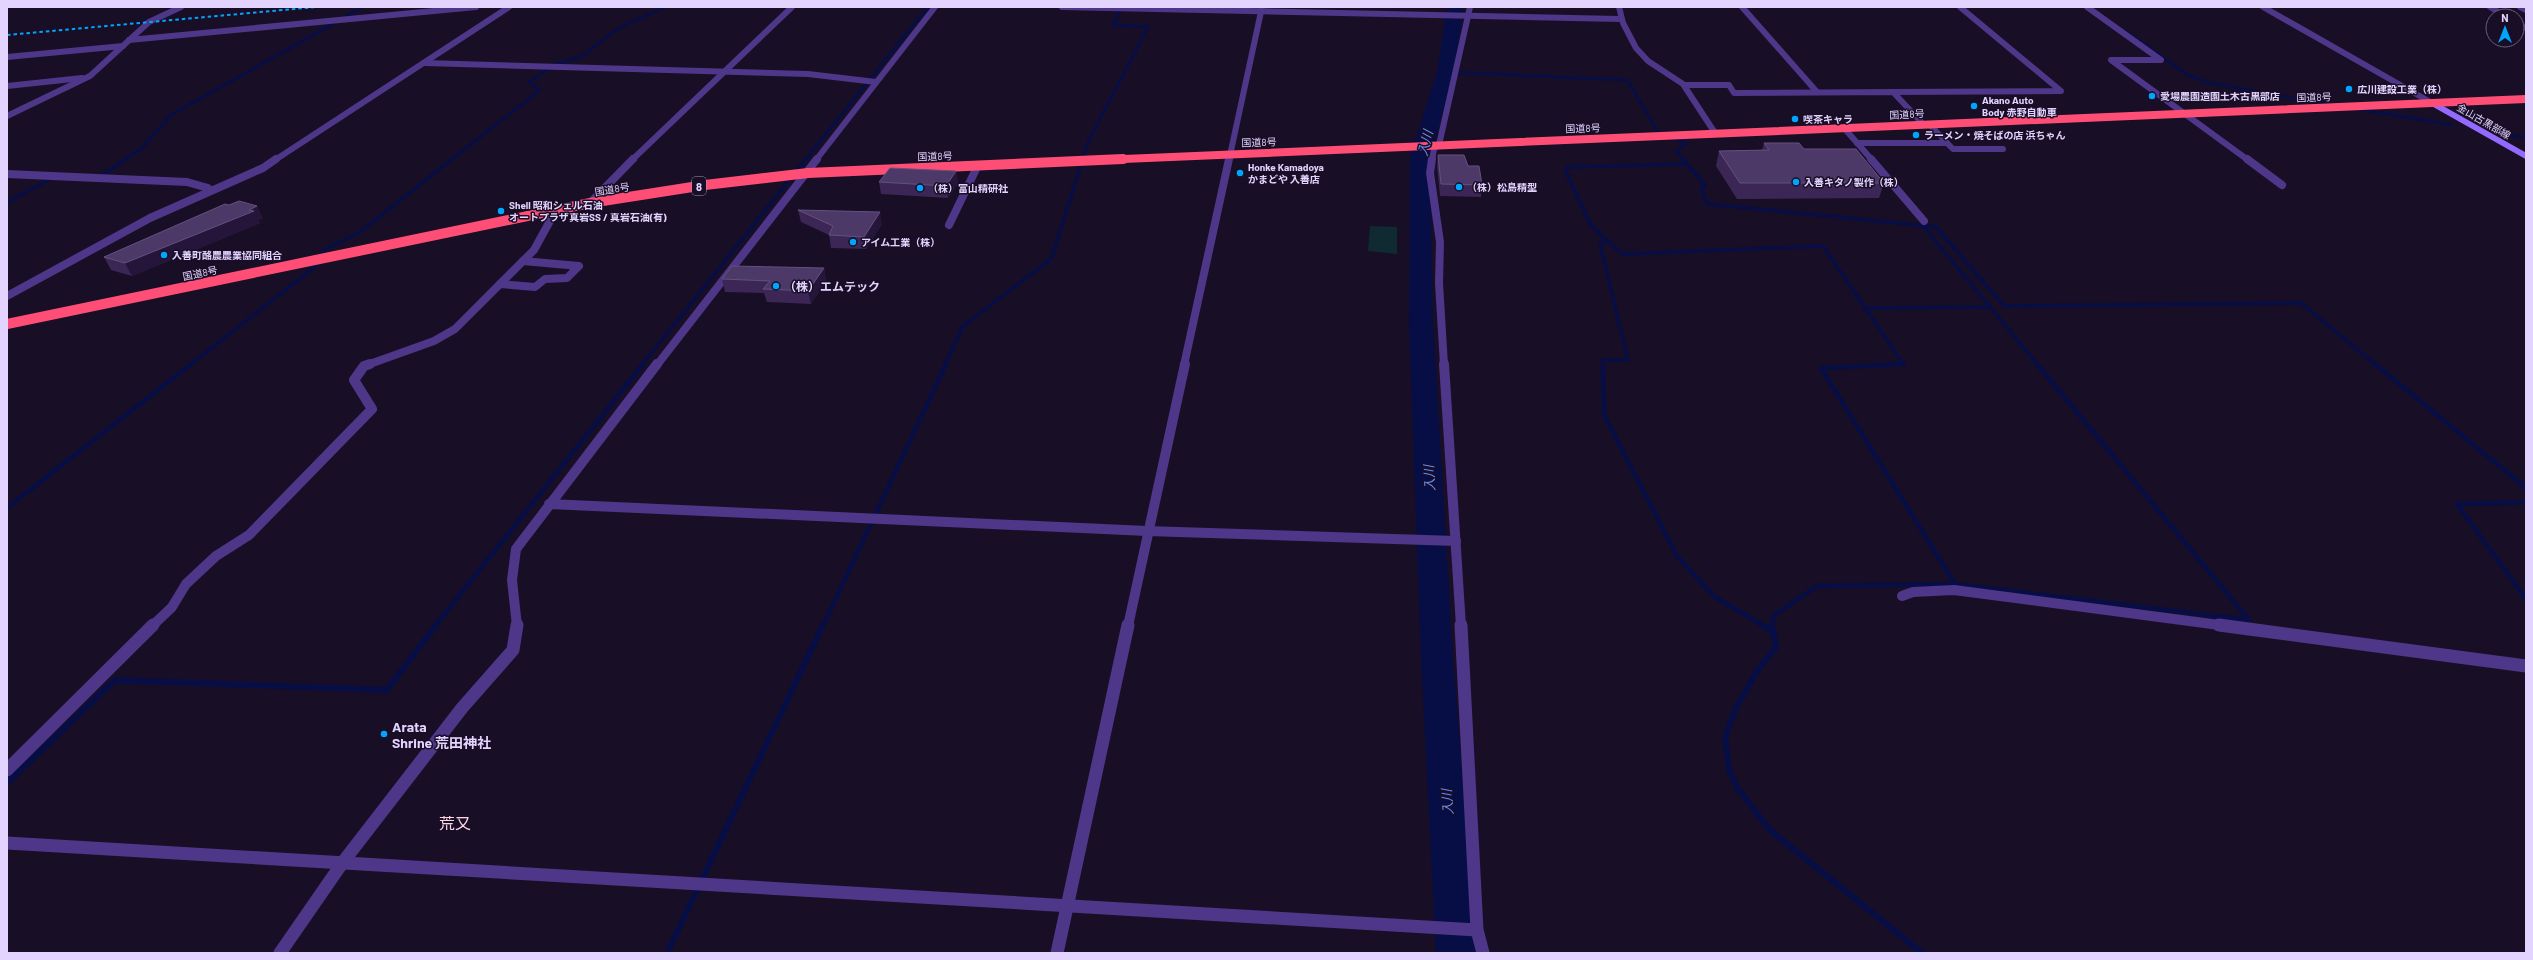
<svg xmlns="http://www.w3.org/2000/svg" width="2533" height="960" font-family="Barlow,'Noto Sans JP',sans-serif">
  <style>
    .green { fill: #102a31 }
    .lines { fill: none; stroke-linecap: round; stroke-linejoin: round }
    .stream-far3 { stroke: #070e46; stroke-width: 3 }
    .stream-far2 { stroke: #070e46; stroke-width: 3.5 }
    .stream-far1 { stroke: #070e46; stroke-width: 4.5 }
    .stream { stroke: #070e46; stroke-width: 6 }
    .river { fill: #070e46; fill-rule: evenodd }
    .street-far3 { stroke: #4e3688; stroke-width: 6 }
    .street-far2 { stroke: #4e3688; stroke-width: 8 }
    .street-far1 { stroke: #4e3688; stroke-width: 10 }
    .street { stroke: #4e3688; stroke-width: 13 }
    .secondary { stroke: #936aff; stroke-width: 6 }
    .highway-far1 { stroke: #ff4e76; stroke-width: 8 }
    .highway { stroke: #ff4e76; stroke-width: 10 }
    .rail { stroke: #00a5fe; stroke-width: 2; stroke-dasharray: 3.5 3; stroke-linecap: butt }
    .wall { fill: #3b2655 }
    .shaded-wall { fill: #25153a }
    .building { fill: #4d3967; stroke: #64517f }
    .poi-dot { fill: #00a5fe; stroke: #180e26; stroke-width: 1.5 }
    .labels { text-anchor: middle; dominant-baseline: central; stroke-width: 3; stroke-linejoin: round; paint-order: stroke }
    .far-poi-label { font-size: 10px; font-weight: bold; fill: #e3d3ff; stroke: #180e26; text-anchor: start }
    .far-street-label { font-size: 10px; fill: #e3d3ff; stroke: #180e26 }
    .shield { fill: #180e26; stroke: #a698be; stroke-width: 1 }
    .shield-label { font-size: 11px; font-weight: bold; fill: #e3d3ff }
    .poi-label { font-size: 12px; font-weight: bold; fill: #e3d3ff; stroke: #180e26; text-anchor: start }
    .water-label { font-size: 13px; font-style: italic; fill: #618eff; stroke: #180e26 }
    .near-poi-label { font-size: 14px; font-weight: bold; fill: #e3d3ff; stroke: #180e26; text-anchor: start }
    .near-neighbourhood-label { font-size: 16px; fill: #ffd5e5; stroke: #180e26 }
  </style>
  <rect width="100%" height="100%" fill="#180e26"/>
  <path class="green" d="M1370 226 1397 227V254L1368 251Z"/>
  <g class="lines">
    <g class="stream-far3">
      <path d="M2125 31 2188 75 2210 83 2332 105"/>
      <path d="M1446 72 1627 80 1659 133 1663 135"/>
      <path d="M2357 109 2452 125"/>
      <path d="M2494 132 2526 138"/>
      <path d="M1670 137 1687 143 1676 151 1684 160"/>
      <path d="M124 160 141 149 171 115 363 7"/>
      <path d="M451 160 540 90 529 82 554 65 582 56 619 28 665 7"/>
      <path d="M805 160 928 7"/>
      <path d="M1082 160 1089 140 1148 27 1113 25 1121 7"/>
    </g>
    <g class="stream-far2">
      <path d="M1683 159 1705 185 1701 190 1708 204 1936 227 2004 306 2301 303 2376 365"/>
      <path d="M100 177 126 159"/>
      <path d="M7 202 51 179"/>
      <path d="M1607 241 1623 254 1823 246 1904 365"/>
      <path d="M1990 307 2038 365"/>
      <path d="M1864 308 1990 307 1923 226"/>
      <path d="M190 365 316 266 324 250 360 232 452 159"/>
      <path d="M642 365 806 159"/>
      <path d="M945 365 963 326 1051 259 1083 159"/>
      <path d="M1603 365V360H1628L1600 244 1607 241 1591 225 1565 170 1568 167 1686 164"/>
    </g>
    <g class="stream-far1">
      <path d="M1603 364 1604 415 1677 556 1715 597 1764 626"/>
      <path d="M1903 364 1821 368 1955 584"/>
      <path d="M2375 364 2526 488"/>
      <path d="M2457 504 2526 599"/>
      <path d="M2457 504 2526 502"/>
      <path d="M7 508 191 364"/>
      <path d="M435 626 643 364"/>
      <path d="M823 626 946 364"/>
      <path d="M1772 626 1773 616 1817 586 1955 584 2249 620 2037 364"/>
    </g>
    <g class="stream">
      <path d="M1762 625 1772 631"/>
      <path d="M1772 625 1776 647 1757 671 1736 708 1725 737 1729 770 1738 789 1770 830 1922 953"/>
      <path d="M7 783 115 680 387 690 436 625"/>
      <path d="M667 953 823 625"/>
    </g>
    <path class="river" d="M1447 7H1463L1455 72 1430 156 1433 325 1453 658 1476 953H1436L1421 658 1409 325 1410 156 1437 72Z"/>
    <g class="street-far3">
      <path d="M1062 7 1620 19"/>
      <path d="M1619 7 1623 23 1636 48 1648 61 1683 84 1715 133"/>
      <path d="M1742 7 1817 92"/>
      <path d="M2087 7 2161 60H2111L2248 160"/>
      <path d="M2263 7 2432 103"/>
      <path d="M2490 7 2505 16"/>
      <path d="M2520 7 2526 10"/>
      <path d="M2517 23 2526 28"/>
      <path d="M129 40 476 7"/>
      <path d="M7 57 123 46"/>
      <path d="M425 63 808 74 876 82"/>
      <path d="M1685 85H1729L1734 93 1893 92 1923 124"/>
      <path d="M7 86 82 78"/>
      <path d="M1893 92 2061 91 1960 7"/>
      <path d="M7 116 90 76 149 22 181 7"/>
      <path d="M1844 128 1872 160"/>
      <path d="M1857 143H1947L1929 124"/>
      <path d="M1947 143 1953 149H2003"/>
      <path d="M275 160 509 7"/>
      <path d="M632 160 792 7"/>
      <path d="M816 160 935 7"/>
      <path d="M1229 160 1262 7"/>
      <path d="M1432 160 1434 149 1439 145 1470 7"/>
    </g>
    <g class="street-far2">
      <path d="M1432 159 1430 173 1440 242 1439 283 1444 365"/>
      <path d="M1871 159 1924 221"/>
      <path d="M2247 159 2282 185"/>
      <path d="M7 174 187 182 208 188 210 191"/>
      <path d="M590 203 633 159"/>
      <path d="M949 225 978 165"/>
      <path d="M500 284 535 287 545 279 567 278 579 266 523 261"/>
      <path d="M7 296 150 218 263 168 276 159"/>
      <path d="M367 365 434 341 455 329 534 250 556 210"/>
      <path d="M657 365 817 159"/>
      <path d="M1184 365 1229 159"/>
    </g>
    <g class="street-far1">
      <path d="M1444 364 1461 626"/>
      <path d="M549 504 1147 531 1456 541"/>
      <path d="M1902 596 1913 592 1954 590 2227 626"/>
      <path d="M152 626 172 607 186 584 216 556 249 535 372 409 354 380 364 366 370 364"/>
      <path d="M517 626 512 580 516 549 657 364"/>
      <path d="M1128 626 1185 364"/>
    </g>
    <g class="street">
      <path d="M1461 625 1477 930 1483 953"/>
      <path d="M2219 625 2526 666"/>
      <path d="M7 770 153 625"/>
      <path d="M7 843 1477 930"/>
      <path d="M280 953 343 862 462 708 513 650 517 625"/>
      <path d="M1057 953 1128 625"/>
    </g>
    <path class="secondary" d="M2432 103 2526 156"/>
    <path class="highway-far1" d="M1100 160 2526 99"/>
    <path class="highway" d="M7 324 590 203 705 185 808 173 1123 159"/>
    <path class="rail" d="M7 35 316 7"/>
  </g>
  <g class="wall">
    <path d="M1764 143 1804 149 1884 183 1879 198 1737 199 1716 166 1719 151 1762 150Z"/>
    <path d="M1438 155 1468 166 1482 185 1481 197 1440 196 1437 166Z"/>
    <path d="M956 171 958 183 948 198 881 194 879 182Z"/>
    <path d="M229 205 263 218 258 220 260 223 132 276 111 270 104 257Z"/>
    <path d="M798 210 882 224 866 249 831 248 829 235 801 222Z"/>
    <path d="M824 268 826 281 811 304 767 302 764 293 725 292 722 279Z"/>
  </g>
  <g class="shaded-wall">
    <path d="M956 171 958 183 948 198 946 186Z"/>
    <path d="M257 206 263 218 258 220 260 223 132 276 125 263Z"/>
    <path d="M880 212 882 224 866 249 864 237Z"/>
    <path d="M824 268 826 281 811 304 808 291Z"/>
  </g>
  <g class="building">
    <path d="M1764 143H1799L1804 149H1856L1884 183H1740L1719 151 1769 150Z"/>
    <path d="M1438 155H1464L1468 166H1479L1482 185 1441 184Z"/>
    <path d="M890 168 956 171 946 186 879 182Z"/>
    <path d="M239 201 257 206 249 210 254 211 125 263 104 257 225 204 229 205Z"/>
    <path d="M798 210 880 212 864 237 829 235 833 226Z"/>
    <path d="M732 266 824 268 808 291 763 289 770 281 722 279Z"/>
  </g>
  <g class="poi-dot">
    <circle cx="2349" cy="89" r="4"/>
    <circle cx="2152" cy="96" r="4"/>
    <circle cx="1974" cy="106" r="4"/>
    <circle cx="1795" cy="119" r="4"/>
    <circle cx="1916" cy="135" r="4"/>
    <circle cx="1240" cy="173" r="4"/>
    <circle cx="1796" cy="182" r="4"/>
    <circle cx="1459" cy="187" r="4"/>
    <circle cx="920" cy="188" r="4"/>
    <circle cx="501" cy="211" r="4"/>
    <circle cx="853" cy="242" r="4"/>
    <circle cx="164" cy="255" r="4"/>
    <circle cx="776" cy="286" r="4"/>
    <circle cx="384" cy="734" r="4"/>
  </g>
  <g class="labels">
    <g class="far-poi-label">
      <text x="2357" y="89">広川建設工業（株）</text>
      <text x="2160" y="96">愛場農園造園土木古黒部店</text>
      <text x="1982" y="100">Akano Auto<tspan x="1982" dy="12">Body 赤野自動車</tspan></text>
      <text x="1803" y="119">喫茶キャラ</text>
      <text x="1924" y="135">ラーメン・焼そばの店 浜ちゃん</text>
      <text x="1248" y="167">Honke Kamadoya<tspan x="1248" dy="12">かまどや 入善店</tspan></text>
      <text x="1804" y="182">入善キタノ製作（株）</text>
      <text x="1467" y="187">（株）松島精型</text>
      <text x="928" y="188">（株）富山精研社</text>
      <text x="509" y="205">Shell 昭和シェル石油<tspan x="509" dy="12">オートプラザ真岩SS / 真岩石油(有)</tspan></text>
      <text x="861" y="242">アイム工業（株）</text>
      <text x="172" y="255">入善町酪農農業協同組合</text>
    </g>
    <g class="far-street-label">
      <text transform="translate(2314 97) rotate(-2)">国道8号</text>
      <text transform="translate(1907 114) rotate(-3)">国道8号</text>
      <text transform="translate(2484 121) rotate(30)">金山古黒部線</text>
      <text transform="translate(1583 128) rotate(-2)">国道8号</text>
      <text transform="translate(1259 142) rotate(-2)">国道8号</text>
      <text transform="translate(935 156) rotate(-2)">国道8号</text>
      <text transform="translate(612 189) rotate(-9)">国道8号</text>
      <text transform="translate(200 273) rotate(-12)">国道8号</text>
    </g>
    <rect class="shield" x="692" y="177" width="14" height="18" rx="3"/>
    <g class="shield-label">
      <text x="699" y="186">8</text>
    </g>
    <g class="poi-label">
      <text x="784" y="286">（株）エムテック</text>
    </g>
    <g class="water-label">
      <text transform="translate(1425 143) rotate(-76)">入川</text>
      <text transform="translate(1429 478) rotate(-93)">入川</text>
      <text transform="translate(1447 802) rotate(-94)">入川</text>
    </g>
    <g class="near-poi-label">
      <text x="392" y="726">Arata<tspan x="392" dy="16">Shrine 荒田神社</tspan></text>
    </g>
    <g class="near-neighbourhood-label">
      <text x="455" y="822">荒又</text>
    </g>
  </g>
  <rect width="2533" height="960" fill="none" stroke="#e3d3ff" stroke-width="16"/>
  <g transform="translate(2505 28)"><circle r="19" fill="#180e26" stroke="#695d7d"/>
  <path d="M0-3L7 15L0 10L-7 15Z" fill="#00a5fe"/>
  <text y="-6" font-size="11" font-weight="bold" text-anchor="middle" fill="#e3d3ff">N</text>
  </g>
</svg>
